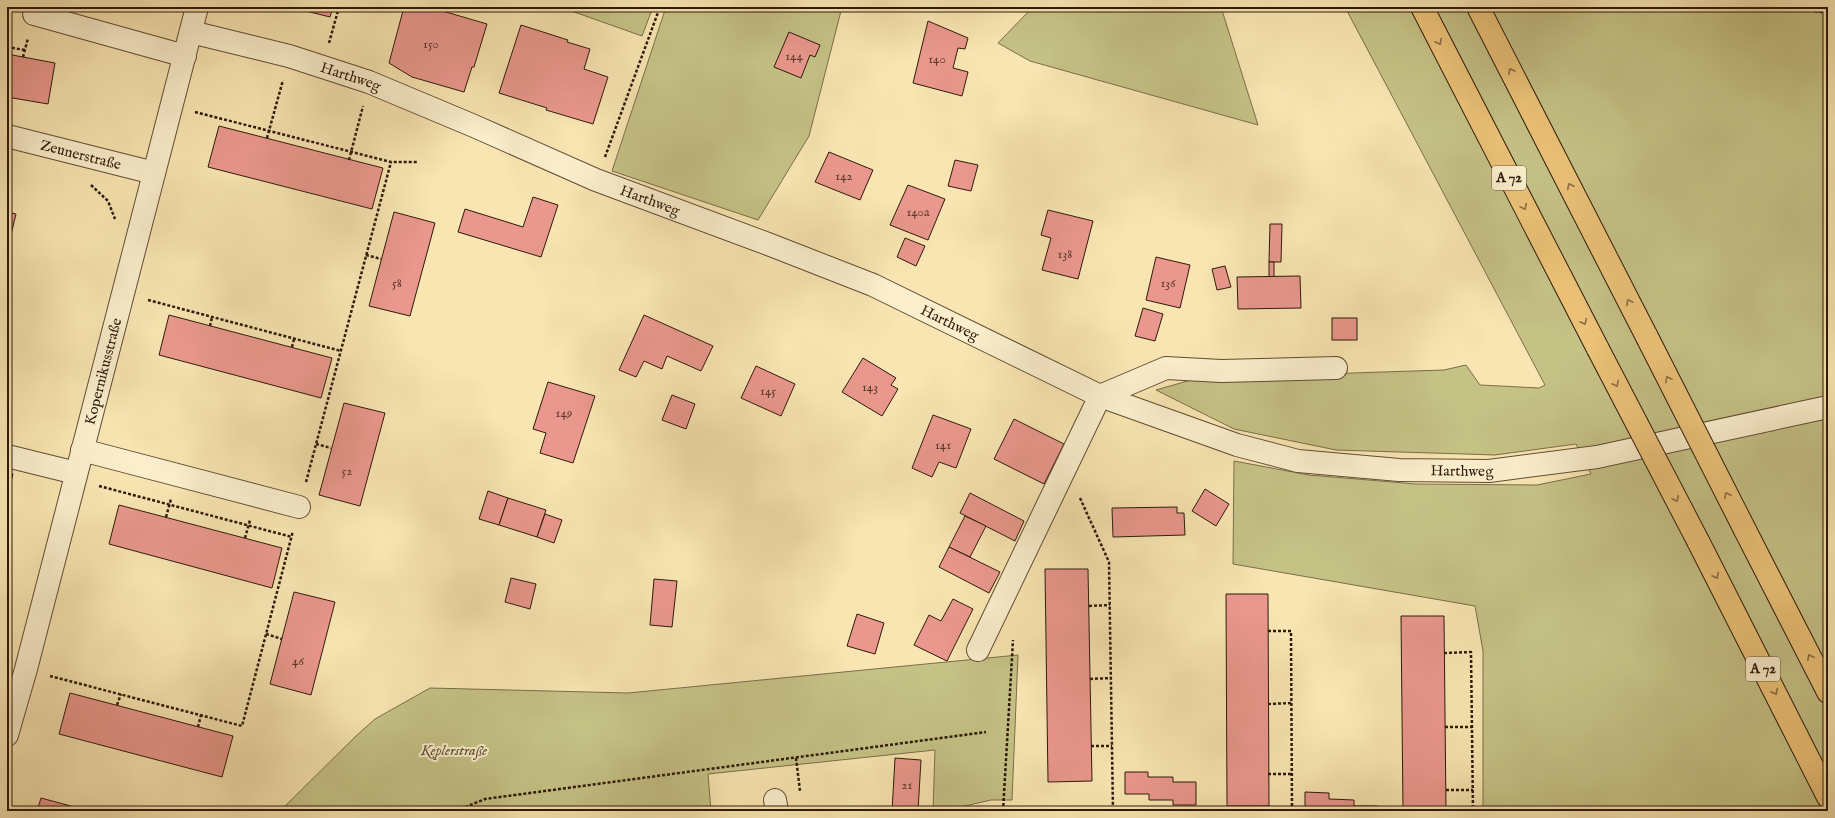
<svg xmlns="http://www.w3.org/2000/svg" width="1835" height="818" font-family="'IM FELL English',serif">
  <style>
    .green { fill: #c5c286; stroke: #7a6e48 }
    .building { fill: #ea988d; stroke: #2e190b }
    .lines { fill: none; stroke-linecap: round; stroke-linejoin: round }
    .minor-casing { stroke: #604c34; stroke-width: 24 }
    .highway-casing { stroke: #2e190b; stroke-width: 24 }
    .path { stroke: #2e190b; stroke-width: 2.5; stroke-dasharray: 3 2; stroke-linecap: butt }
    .minor { stroke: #faeecc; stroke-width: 22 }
    .highway { stroke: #ecc278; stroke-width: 22 }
    .highway-bridge-casing { stroke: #2e190b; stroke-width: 24; stroke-linecap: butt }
    .highway-bridge { stroke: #ecc278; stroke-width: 22 }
    .oneway { stroke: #8d6e42 }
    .labels { text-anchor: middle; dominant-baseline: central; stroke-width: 4; stroke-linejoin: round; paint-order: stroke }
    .number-label { font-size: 13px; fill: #5d392c }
    .shield { fill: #faeecc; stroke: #6b5945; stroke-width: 1 }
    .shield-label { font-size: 14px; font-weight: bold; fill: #2e190b }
    .street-label { font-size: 15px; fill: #2e190b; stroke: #faeecc }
    .park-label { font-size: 15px; font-style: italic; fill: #5b4c30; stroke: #faeecc }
  </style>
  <rect width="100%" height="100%" fill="#f8e5b1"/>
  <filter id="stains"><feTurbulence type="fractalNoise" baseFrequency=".005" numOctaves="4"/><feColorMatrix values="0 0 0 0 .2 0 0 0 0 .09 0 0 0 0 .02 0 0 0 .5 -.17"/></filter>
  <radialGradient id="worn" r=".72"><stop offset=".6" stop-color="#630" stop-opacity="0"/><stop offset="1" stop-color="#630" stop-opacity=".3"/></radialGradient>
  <g class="green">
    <path d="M560 7H653L642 36Z"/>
    <path d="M666 7H842L809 136 758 220 612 171Z"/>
    <path d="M1037 7H1221L1258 125 1030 61 998 43 1031 9Z"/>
    <path d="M1345 7H1828V811H1483V651L1475 606 1233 564 1234 461 1309 475 1416 484 1537 485 1591 474 1576 444 1495 455 1336 450 1234 429 1156 390 1198 378 1444 370 1466 365 1480 385 1539 388 1545 385Z"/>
    <path d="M1018 655 1012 800H991L943 811H933L935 750 708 774 711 811H280L356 736 375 719 430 688 628 693Z"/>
  </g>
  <g class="building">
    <path d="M290 7H333L330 17Z"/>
    <path d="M404 7H429L487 24 474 67H472L464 92 412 77 389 63Z"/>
    <path d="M928 21 968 38 965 49 958 48 953 68 968 72 962 96 913 83Z"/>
    <path d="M521 25 568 40 567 42 590 49 584 69 608 77 593 124 546 110 547 108 499 93Z"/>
    <path d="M789 32 820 45 815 57 810 55 801 78 774 67Z"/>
    <path d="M7 54 55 63 48 104 7 97Z"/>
    <path d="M219 126 383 168 372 209 208 167Z"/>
    <path d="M829 152 873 170 860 200 815 182Z"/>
    <path d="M955 160 978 165 971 191 948 186Z"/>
    <path d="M908 185 945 199 928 240 890 225Z"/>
    <path d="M533 197 558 205 541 257 458 232 465 209 523 227Z"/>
    <path d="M1048 210 1093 221 1078 279 1042 270 1051 238 1041 235Z"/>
    <path d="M7 212 16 214 7 251Z"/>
    <path d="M394 212 435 223 410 316 369 306Z"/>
    <path d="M1270 224H1282L1281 262H1269Z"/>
    <path d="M905 238 925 246 916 266 897 257Z"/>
    <path d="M1156 257 1190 265 1180 308 1146 300Z"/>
    <rect x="1269" y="262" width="5" height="15"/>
    <path d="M1225 266 1231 287 1217 290 1212 269Z"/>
    <path d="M1300 276 1301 308 1238 309 1237 277Z"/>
    <path d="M1143 308 1163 314 1155 341 1135 336Z"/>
    <path d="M169 315 332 358 321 398 159 355Z"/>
    <path d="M644 315 713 346 701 371 667 356 662 369 644 361 636 377 619 370Z"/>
    <rect x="1332" y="318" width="25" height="22"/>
    <path d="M863 358 896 378 891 385 898 389 882 416 842 392Z"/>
    <path d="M756 366 795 384 781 416 741 398Z"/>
    <path d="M548 382 595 396 573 463 540 453 546 433 533 429Z"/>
    <path d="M672 395 695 404 686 429 662 420Z"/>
    <path d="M344 403 385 413 360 506 319 495Z"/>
    <path d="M933 415 971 429 956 468 939 462 932 477 912 468Z"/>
    <path d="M1014 419 1064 444 1044 484 994 459Z"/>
    <path d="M7 473 13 474 7 496Z"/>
    <path d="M1205 489 1229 504 1216 526 1192 511Z"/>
    <path d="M488 491 508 498 499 525 479 519Z"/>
    <path d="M970 493 1024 521 1015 541 960 513Z"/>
    <path d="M508 498 546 510 537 537 499 525Z"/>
    <path d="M119 505 282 548 272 588 109 544Z"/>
    <path d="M1177 507V513H1184L1185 535 1113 537 1112 508Z"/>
    <path d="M545 514 562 520 554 543 537 537Z"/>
    <path d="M965 516 986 526 970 557 949 547Z"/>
    <path d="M949 547 1000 572 989 593 939 567Z"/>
    <path d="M1045 569H1088L1092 781 1048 782Z"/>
    <path d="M511 578 536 584 530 609 505 602Z"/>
    <path d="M654 579 677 581 672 627 650 625Z"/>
    <path d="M294 592 335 602 311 695 270 684Z"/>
    <path d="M1226 594H1268L1269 806H1227Z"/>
    <path d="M953 599 973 609 947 661 914 645 929 615 941 621Z"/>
    <path d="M857 614 884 623 875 654 847 646Z"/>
    <path d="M1401 616H1444L1446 811H1403Z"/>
    <path d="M70 693 233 736 222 777 59 734Z"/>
    <path d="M895 758 921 760 918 811H892Z"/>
    <path d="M1125 772H1148V777H1173V782H1196V805H1173V800H1149V794H1125Z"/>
    <path d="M1305 792 1329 793V799L1354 800V806H1377L1376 811H1305Z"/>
    <path d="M41 798 82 809 81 811H37Z"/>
  </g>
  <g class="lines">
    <g class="minor-casing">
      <g id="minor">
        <path d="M34 14 185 56"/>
        <path id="s1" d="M191 32 289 56 369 82 474 126 596 180 768 244 873 285 1100 396 1237 445 1298 461 1399 470 1489 471 1597 457 1828 407"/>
        <path id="s2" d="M7 136 154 173"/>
        <path d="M82 450 299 507"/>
        <path d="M7 456 76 473"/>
        <path d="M978 650 1100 396 1166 368 1221 371 1336 368"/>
        <path id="s3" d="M7 735 26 669 197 7"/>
        <path d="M775 800 777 811"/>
      </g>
    </g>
    <g class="highway-casing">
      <g id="highway">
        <path d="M1422 7 1598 349"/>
        <path d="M1478 7 1647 337"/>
        <path d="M1745 530 1828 692"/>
        <path d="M1698 541 1828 797"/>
      </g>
    </g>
    <g class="path">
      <path d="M1662 7 1672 10 1706 7"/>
      <path d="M1785 7 1828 13"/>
      <path d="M329 43 339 7"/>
      <path d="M7 47 25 50"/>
      <path d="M23 57 28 38"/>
      <path d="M195 112 391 162H418"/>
      <path d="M267 138 283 80"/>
      <path d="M605 157 660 7"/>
      <path d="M349 160 363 106"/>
      <path d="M91 185 108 201 115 219"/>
      <path d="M366 255 381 259"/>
      <path d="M148 300 341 351"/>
      <path d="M210 326 212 317"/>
      <path d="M292 347 294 339"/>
      <path d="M316 444 331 448"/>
      <path d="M306 482 391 162"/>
      <path d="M99 486 292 537"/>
      <path d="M1080 498 1109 562 1113 811"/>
      <path d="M166 517 171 499"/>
      <path d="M245 538 250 520"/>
      <path d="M1089 606 1110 605"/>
      <path d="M1268 631H1291L1292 811"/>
      <path d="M266 634 282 639"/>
      <path d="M1444 653 1471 652 1473 811"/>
      <path d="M50 676 242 726 293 531"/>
      <path d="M1090 679 1111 678"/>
      <path d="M1268 704 1292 703"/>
      <path d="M117 705 121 694"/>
      <path d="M198 727 201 715"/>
      <path d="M1445 727H1472"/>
      <path d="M1091 746H1112"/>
      <path d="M796 758 800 791"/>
      <path d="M1268 774H1292"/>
      <path d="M1446 790H1473"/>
      <path d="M456 811 485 799 986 732"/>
      <path d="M1003 811 1013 640"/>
    </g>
    <use href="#minor" class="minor"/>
    <use href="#highway" class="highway"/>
    <g class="highway-bridge-casing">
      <g id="highway-bridge">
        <path d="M1647 337 1745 530"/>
        <path d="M1598 349 1698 541"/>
      </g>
    </g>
    <use href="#highway-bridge" class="highway-bridge"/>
  </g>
  <defs><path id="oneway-chevron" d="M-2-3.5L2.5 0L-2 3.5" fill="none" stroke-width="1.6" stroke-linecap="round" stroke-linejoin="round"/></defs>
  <g class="oneway">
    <use href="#oneway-chevron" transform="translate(1439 42) rotate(63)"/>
    <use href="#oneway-chevron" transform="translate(1511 71) rotate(-117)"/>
    <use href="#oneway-chevron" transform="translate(1570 186) rotate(-117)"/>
    <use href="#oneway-chevron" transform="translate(1524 207) rotate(63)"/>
    <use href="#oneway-chevron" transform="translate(1629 302) rotate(-117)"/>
    <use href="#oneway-chevron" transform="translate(1584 322) rotate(63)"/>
    <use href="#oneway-chevron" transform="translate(1668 379) rotate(-117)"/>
    <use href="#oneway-chevron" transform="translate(1616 384) rotate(63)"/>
    <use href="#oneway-chevron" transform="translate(1727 495) rotate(-117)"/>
    <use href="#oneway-chevron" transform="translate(1676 499) rotate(63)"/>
    <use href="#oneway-chevron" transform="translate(1716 576) rotate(63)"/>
    <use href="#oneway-chevron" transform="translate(1810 657) rotate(-117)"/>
    <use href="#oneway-chevron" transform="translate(1775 692) rotate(63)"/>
  </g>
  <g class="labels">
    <g class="number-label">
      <text x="431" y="44">150</text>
      <text x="794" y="56">144</text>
      <text x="937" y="59">140</text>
      <text x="844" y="176">142</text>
      <text x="918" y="212">140a</text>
      <text x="1065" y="254">138</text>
      <text x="397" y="283">58</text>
      <text x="1168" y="283">136</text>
      <text x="870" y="387">143</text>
      <text x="768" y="391">145</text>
      <text x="564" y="413">149</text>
      <text x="943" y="445">141</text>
      <text x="347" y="471">52</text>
      <text x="298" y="661">46</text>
      <text x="907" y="785">21</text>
    </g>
    <g class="shield">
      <rect x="1492" y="166" width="34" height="24" rx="3"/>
      <rect x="1746" y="657" width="34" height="24" rx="3"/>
    </g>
    <g class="shield-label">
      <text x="1509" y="178">A 72</text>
      <text x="1763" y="669">A 72</text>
    </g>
    <g class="street-label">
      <text stroke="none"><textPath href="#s1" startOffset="166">Harthweg</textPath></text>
      <text stroke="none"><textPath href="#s2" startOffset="76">Zeunerstraße</textPath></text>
      <text stroke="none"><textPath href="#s1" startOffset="490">Harthweg</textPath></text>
      <text stroke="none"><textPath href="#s1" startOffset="814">Harthweg</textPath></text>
      <text stroke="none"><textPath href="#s3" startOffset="376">Kopernikusstraße</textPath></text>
      <text stroke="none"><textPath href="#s1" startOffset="1354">Harthweg</textPath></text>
    </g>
    <g class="park-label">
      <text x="454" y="750">Keplerstraße</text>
    </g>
  </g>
  <rect width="1835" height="818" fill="none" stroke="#f8e5b1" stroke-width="24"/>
  <rect x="8" y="8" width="1819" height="802" fill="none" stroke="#2e190b" stroke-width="2"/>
  <rect x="12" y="12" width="1811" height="794" fill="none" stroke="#2e190b"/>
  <rect width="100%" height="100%" filter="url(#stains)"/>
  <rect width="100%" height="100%" fill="url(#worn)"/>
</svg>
